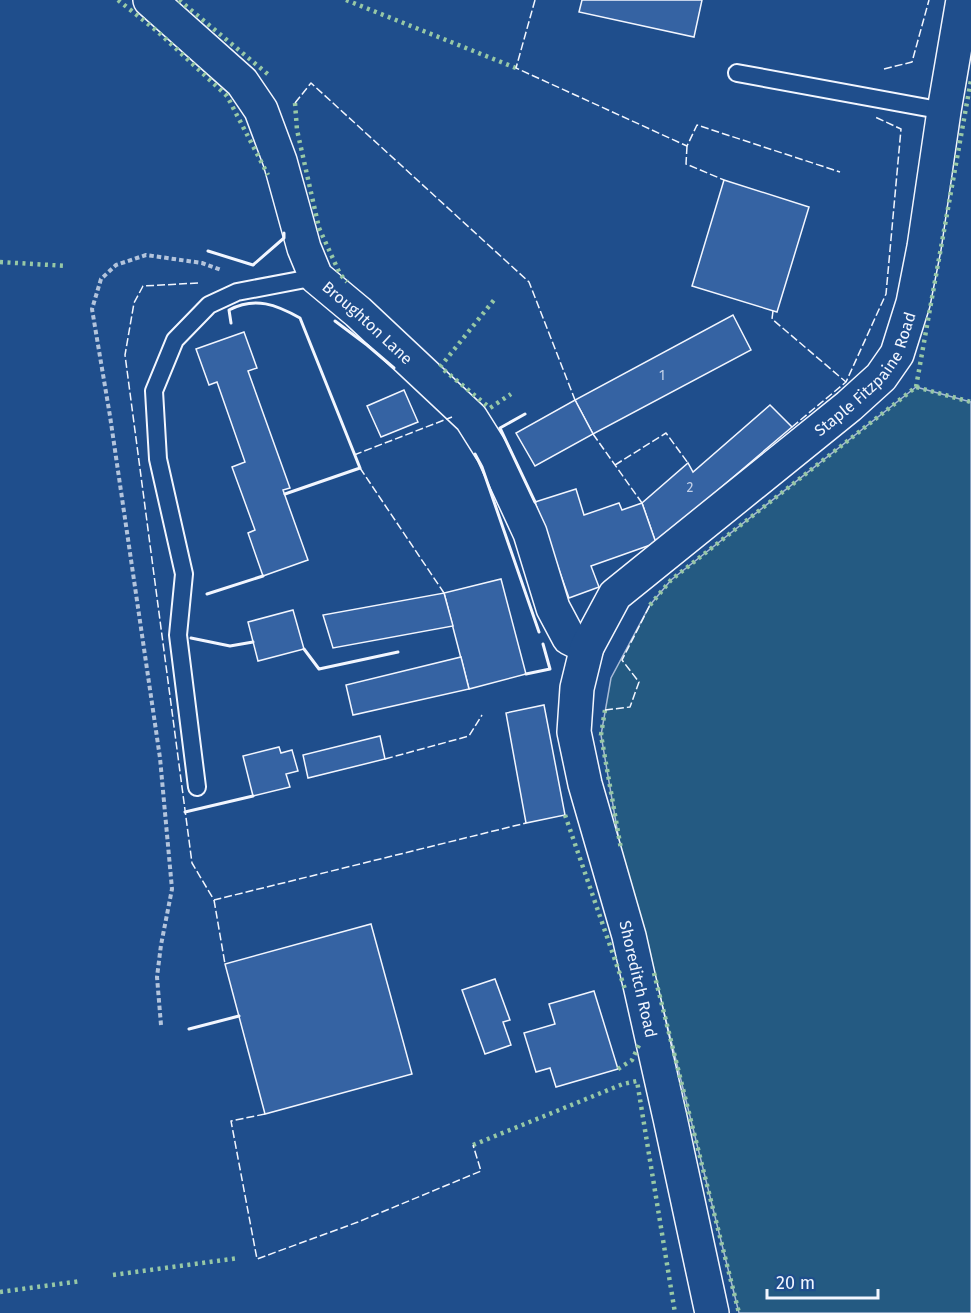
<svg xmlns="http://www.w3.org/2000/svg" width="971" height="1313" font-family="'Fira Sans',sans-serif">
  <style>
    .green { fill: #245a82; stroke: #a8bbd7; stroke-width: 1.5 }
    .building { fill: #3563a3; stroke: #f2f6ff; stroke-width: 1.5 }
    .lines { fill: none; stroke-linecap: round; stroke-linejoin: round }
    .lane-casing { stroke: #f2f6ff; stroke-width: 20 }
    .street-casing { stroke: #f2f6ff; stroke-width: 36 }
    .secondary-casing { stroke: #f2f6ff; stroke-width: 36 }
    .path { stroke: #b3c4dc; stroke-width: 4; stroke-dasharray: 4.5 3; stroke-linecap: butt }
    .lane { stroke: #1f4e8c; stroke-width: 16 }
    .street { stroke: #1f4e8c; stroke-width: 33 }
    .secondary { stroke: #1f4e8c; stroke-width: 33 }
    .hedge { stroke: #97c8a6; stroke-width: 4.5; stroke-dasharray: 3 4.5; stroke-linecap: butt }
    .fence { stroke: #f2f6ff; stroke-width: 1.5; stroke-dasharray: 8 3; stroke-linecap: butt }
    .wall { stroke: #f2f6ff; stroke-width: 3 }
    .labels { text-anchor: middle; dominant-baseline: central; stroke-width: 4.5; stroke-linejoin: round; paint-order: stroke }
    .number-label { font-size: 14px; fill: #c3d1e8 }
    .street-label { font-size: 16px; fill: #f2f6ff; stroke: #1f4e8c }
  </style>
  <rect width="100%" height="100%" fill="#1f4e8c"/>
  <path class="green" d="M916 387 971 402V1313H739L661 1000 621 852 601 735 611 678 650 605 671 580Z"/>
  <g class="building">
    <path d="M582 0H702L694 37 579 12Z"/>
    <path d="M724 180 809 207 777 312 692 286Z"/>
    <path d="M733 315 751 350 593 434 575 400Z"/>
    <path d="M244 332 257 368 248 371 290 488 283 490 308 560 263 576 248 533 255 530 232 467 245 462 217 382 209 385 196 349Z"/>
    <path d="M404 390 418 422 381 437 367 406Z"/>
    <path d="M575 400 593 434 535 466 516 433Z"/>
    <path d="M770 405 792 427 656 543 642 503 688 463 693 472Z"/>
    <path d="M576 489 584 515 619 503 622 510 642 503 656 543 591 566 599 587 569 598 535 502Z"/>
    <path d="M501 579 526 674 469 689 444 593Z"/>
    <path d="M444 593 453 626 333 648 323 615Z"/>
    <path d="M293 610 304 649 258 661 248 622Z"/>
    <path d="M461 657 469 689 353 715 346 685Z"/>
    <path d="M544 705 565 815 526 823 506 713Z"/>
    <path d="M380 736 385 759 308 778 303 755Z"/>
    <path d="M279 747 281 753 292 750 298 771 286 774 290 787 253 796 243 756Z"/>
    <path d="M371 924 412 1074 265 1114 225 964Z"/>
    <path d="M495 979 510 1020 503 1022 511 1045 485 1054 462 990Z"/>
    <path d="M594 991 618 1069 556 1087 550 1068 536 1072 524 1033 555 1024 549 1004Z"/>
  </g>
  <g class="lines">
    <g class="lane-casing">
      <g id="lane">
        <path d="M737 73 944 111"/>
        <path d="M197 787 178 635 184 574 158 459 154 391 175 340 209 305 237 292 316 277"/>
      </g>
    </g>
    <g class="street-casing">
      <g id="street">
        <path id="s1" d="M150 0 242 82 261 110 280 161 304 248 316 277 358 312 471 418 493 453 530 533 553 608 569 638 587 647"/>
      </g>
    </g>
    <g class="secondary-casing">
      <g id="secondary">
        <path id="s2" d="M712 1313 670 1118 629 936 585 784 574 732 577 688 587 647 615 595 849 406 881 377 897 354 913 303 924 247 944 111 963 0"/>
      </g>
    </g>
    <path class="path" d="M161 1025 157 977 161 945 172 889 160 758 110 416 92 309 101 279 116 265 146 255 202 263 221 270"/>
    <use href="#lane" class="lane"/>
    <use href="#street" class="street"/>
    <use href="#secondary" class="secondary"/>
    <g class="hedge">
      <path d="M118 0 158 32 227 96 268 175"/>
      <path d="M179 0 270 76"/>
      <path d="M346 0 516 68"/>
      <path d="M295 103 297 130 319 228 340 274 347 282"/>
      <path d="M0 262 67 266"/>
      <path d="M440 367 494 300"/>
      <path d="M444 370 490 408 511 394"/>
      <path d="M916 387 971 80"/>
      <path d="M650 605 671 580 916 387 971 402"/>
      <path d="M605 710 601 735 621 849"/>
      <path d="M565 815 625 989"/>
      <path d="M654 973 739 1313"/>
      <path d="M618 1069 632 1060 639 1045"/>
      <path d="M473 1145 623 1084 637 1081 675 1313"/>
      <path d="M113 1275 239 1258"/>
      <path d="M0 1292 81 1281"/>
    </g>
    <g class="fence">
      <path d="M535 0 516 68 687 146 697 125 840 172"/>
      <path d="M884 69 912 62 929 0"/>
      <path d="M295 103 311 83 529 282 575 400"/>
      <path d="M687 146 686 164 724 180"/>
      <path d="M198 283 143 286 134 303 125 355 192 863 214 900 526 823"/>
      <path d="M773 311 772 319 846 382"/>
      <path d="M792 427 846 382 886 294 901 129 875 117"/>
      <path d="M593 434 642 503"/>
      <path d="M354 455 452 417"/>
      <path d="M615 465 666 433 688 463"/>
      <path d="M360 468 444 593"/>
      <path d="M605 710 630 707 639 682 622 660 650 605"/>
      <path d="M385 759 469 736 482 715"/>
      <path d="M214 900 225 964"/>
      <path d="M265 1114 231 1121 257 1259 358 1222 481 1171 473 1145"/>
    </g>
    <g class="wall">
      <path d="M208 251 253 265 284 238V233"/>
      <path d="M335 321 367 345 394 368"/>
      <path d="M231 323 229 310C255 296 277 305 300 318L360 468 285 494"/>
      <path d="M525 414 500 428 535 502"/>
      <path d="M475 454 482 467 539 632"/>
      <path d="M207 594 263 576"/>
      <path d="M191 638 230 646 253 642"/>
      <path d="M304 649 319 669 398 652"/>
      <path d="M526 674 550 669 543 644"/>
      <path d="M185 812 253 796"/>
      <path d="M189 1029 239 1016"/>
    </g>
  </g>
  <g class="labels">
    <g class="number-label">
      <text x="662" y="375">1</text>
      <text x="690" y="487">2</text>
    </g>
    <g class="street-label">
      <text stroke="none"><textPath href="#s1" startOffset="402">Broughton Lane</textPath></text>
      <text stroke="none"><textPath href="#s2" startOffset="1080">Staple Fitzpaine Road</textPath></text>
      <text transform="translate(638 979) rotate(77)">Shoreditch Road</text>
    </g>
  </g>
  <path d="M767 1289v9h111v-9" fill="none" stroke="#f2f6ff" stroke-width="3"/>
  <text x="776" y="1289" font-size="18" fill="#f2f6ff" stroke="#1f4e8c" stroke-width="4.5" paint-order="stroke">20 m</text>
</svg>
